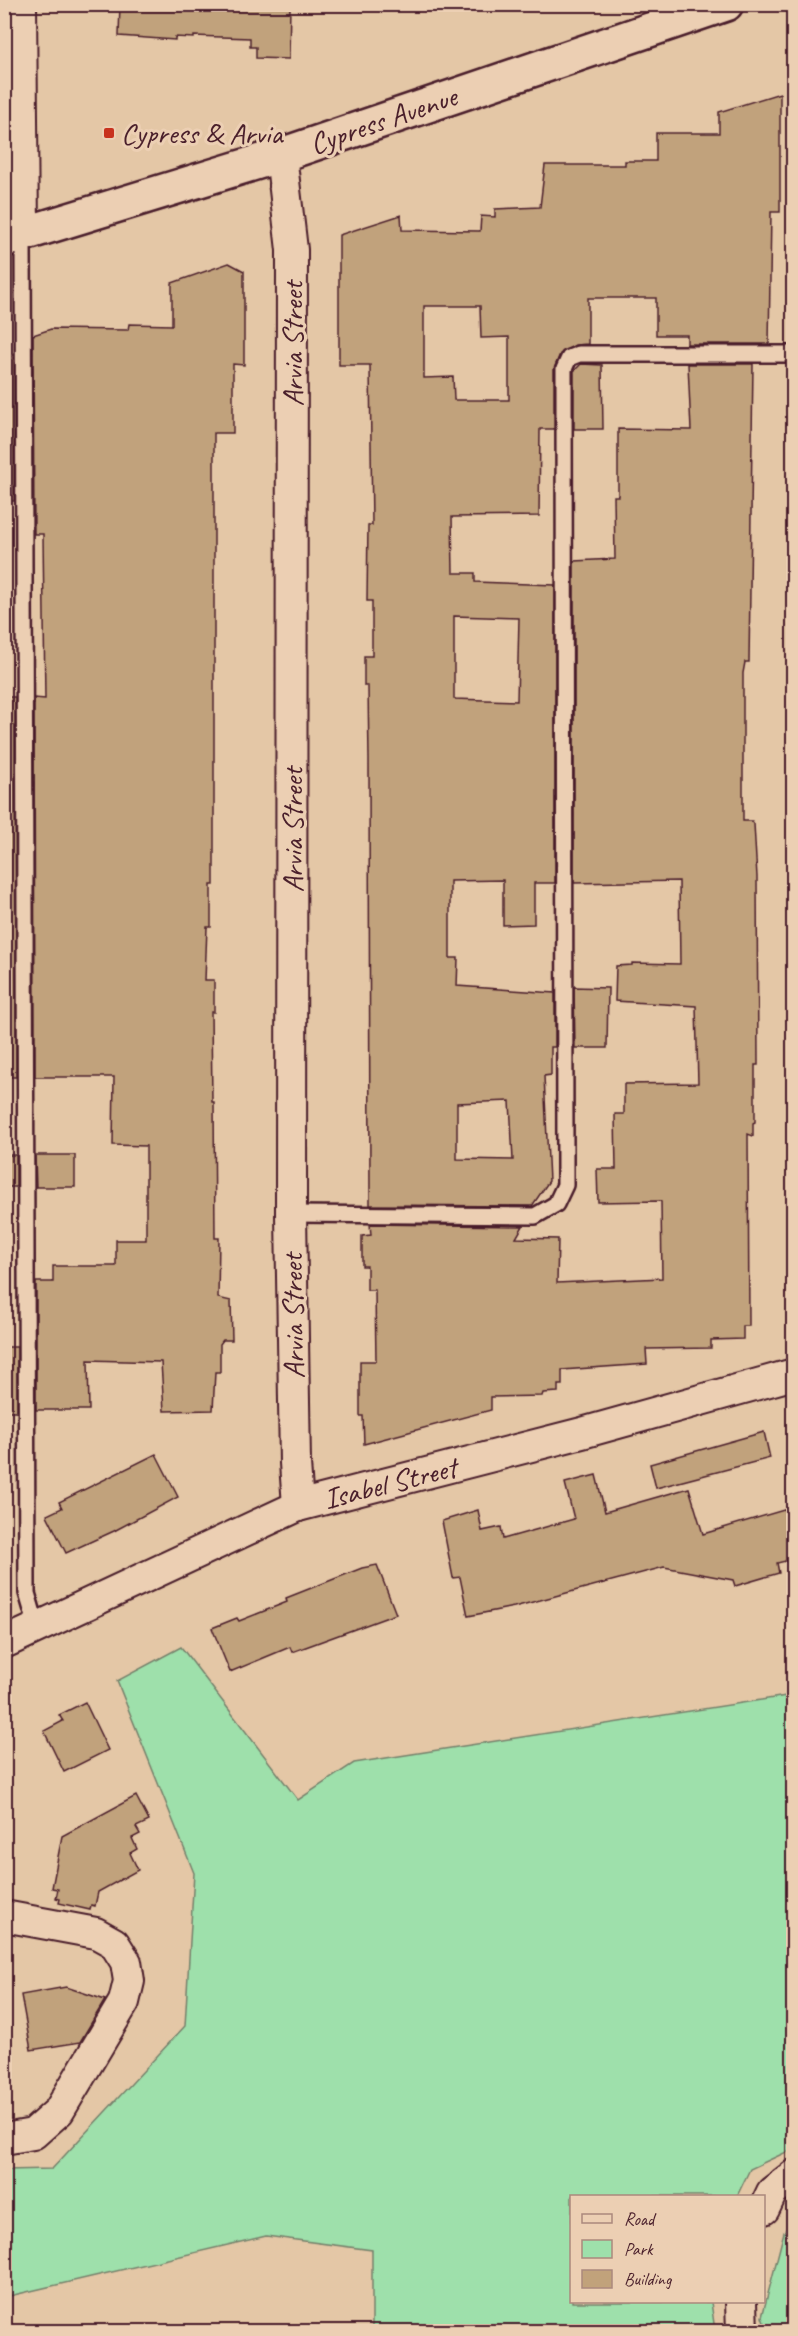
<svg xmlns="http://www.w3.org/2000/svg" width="798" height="2336" font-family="Caveat,sans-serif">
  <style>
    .green { fill: #9ee0ab; stroke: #74806b; stroke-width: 1.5 }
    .building { fill: #c1a27b; stroke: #4a1f2b; stroke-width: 1.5; fill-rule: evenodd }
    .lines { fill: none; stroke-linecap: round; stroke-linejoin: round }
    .service-casing { stroke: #4a1f2b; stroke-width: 20 }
    .minor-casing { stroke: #4a1f2b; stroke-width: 34 }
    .tertiary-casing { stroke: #4a1f2b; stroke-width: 38 }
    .service { stroke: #eccfb3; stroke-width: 15 }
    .minor { stroke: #eccfb3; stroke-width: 30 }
    .tertiary { stroke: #eccfb3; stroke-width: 33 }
    .poi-dot { fill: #c8321e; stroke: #eccfb3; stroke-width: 2 }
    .labels { text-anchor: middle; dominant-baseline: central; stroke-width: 6; stroke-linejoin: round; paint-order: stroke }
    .street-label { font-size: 30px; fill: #4a1f2b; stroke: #eccfb3 }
    .poi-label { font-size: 30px; fill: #4a1f2b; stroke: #eccfb3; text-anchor: start }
  </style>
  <rect width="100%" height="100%" fill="#e4c7a6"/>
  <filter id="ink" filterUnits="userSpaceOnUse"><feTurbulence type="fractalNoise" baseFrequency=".0167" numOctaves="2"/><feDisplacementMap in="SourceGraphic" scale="12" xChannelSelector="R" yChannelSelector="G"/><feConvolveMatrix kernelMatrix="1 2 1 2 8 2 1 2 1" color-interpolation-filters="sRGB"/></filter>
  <g filter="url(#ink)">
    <g class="green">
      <path d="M181 1647 298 1800 354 1763 793 1695V2149L750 2169 737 2196H572V2302H711L715 2331H372V2250L266 2236 5 2297V2170L52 2169 185 2026 194 1873 117 1681Z"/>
      <path d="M793 2218V2331H767L762 2317 784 2232Z"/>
    </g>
    <g class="building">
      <path d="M120 4H290L289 59 256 58V47H250V38L194 36V38L175 37V40L119 36Z"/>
      <path d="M780 93V212H771L769 344H687V335H656V298H588V344L575 345 560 354 554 369V429H540L539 516 452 517 453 573H475V582L555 585V883H534V924L503 925V880L450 881V958H458L457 986 555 993V1047H551V1075L544 1076 549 1181 532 1206 370 1205 369 759 368 686H364V656H372V601H367L368 525H372L370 365H339V235L401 215 402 230 480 231 481 216 495 217V209L540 207 545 165H625V161H656V133H719V112ZM424 306H480L481 338 509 337V400H454L453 377 424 378ZM454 616 519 618 517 701 454 699ZM510 1101 513 1160 457 1159V1103Z"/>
      <path d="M229 263 244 271V365L233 364V433H214V885H211V927H207L205 980H214V1012H211L212 1102H214L215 1238H219L218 1298 231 1301 232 1340H223L220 1344V1372H215L213 1410 164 1411 161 1362 88 1360 89 1410H36V1282H53V1266H116V1240H146V1146L113 1145 114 1077H35L34 698 45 699 43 534H34L33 335 51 329 128 330 129 324 172 325V283Z"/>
      <rect x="4" y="355" width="10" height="146"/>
      <path d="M581 364 602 365 603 429H574V371Z"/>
      <path d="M688 364H753L749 662H745L743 673V821H752L754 824 757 877 758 1065H755V1122L753 1123V1136L748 1134 749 1326H743V1339L711 1340V1348L646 1349 647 1364 562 1370V1385H558V1392L543 1393 542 1396 491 1397V1410L364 1444 363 1416H360V1361H376L375 1290H367V1266H362V1236L371 1235 370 1224 523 1226 516 1238 558 1239 557 1283 662 1278 661 1201 598 1202 597 1169H616L615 1114H624V1084L698 1083 696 1006 615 1001 616 966 632 965V963L680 964 679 881 574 883V561L615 559 614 496H618V429L691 430Z"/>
      <path d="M4 697H15L16 1077H4Z"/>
      <path d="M574 987 608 988 607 1048H575Z"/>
      <rect x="4" y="1155" width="12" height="32"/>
      <path d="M35 1155H75V1187H36Z"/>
      <rect x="4" y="1347" width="13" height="64"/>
      <path d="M764 1432 770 1458 656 1488 650 1464Z"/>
      <path d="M156 1454 178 1497 114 1531 66 1553 47 1515 62 1508 59 1502Z"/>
      <path d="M596 1475 605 1512 689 1488 703 1534 794 1507V1559L777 1563 779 1573 735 1586 733 1580 664 1567 514 1607 468 1616 460 1577 453 1578 442 1521 478 1510 482 1531 501 1527 503 1539 574 1519 565 1483Z"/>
      <path d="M377 1565 396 1614 292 1652 290 1647 230 1672 212 1628 237 1618 239 1621 287 1602 286 1598 362 1568Z"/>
      <path d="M85 1702 108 1750 64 1772 44 1731 63 1721 59 1715Z"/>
      <path d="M136 1796 149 1821 136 1827 140 1834 132 1838 137 1849 130 1853 138 1870 98 1892 95 1906 91 1905 90 1910 59 1903 60 1899 56 1898 58 1889 52 1888 62 1836Z"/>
      <path d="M66 1987 105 2000 80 2042 31 2050 21 1995Z"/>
    </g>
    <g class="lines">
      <g class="service-casing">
        <g id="service">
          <path d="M23 233 27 1593 37 1627"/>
          <path d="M291 1214 535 1216 556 1204 565 1185 564 369 569 358 579 354H794"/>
        </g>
      </g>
      <g class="minor-casing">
        <g id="minor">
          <path d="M21 4 23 233"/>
          <path d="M281 155 292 250 291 1214 295 1463 298 1506"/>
          <path d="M4 1643 298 1506 582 1433 794 1374"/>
          <path d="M4 1916 96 1933 114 1943 126 1962 129 1981 124 2002 59 2111 33 2134 4 2139"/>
          <path d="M764 2209 772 2192 794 2175"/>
          <path d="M741 2302 742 2332"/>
        </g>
      </g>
      <g class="tertiary-casing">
        <path id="tertiary" d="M4 240 281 155 726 4"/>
      </g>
      <use href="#service" class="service"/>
      <use href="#minor" class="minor"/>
      <use href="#tertiary" class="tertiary"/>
    </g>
  </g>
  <rect class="poi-dot" x="103" y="127" width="12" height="12" rx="3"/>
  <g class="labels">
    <g class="street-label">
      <text transform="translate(383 120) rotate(-19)">Cypress Avenue</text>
      <text transform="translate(292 344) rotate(-90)">Arvia Street</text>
      <text transform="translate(292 830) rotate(-90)">Arvia Street</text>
      <text transform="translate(293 1316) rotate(-91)">Arvia Street</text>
      <text transform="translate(390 1483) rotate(-14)">Isabel Street</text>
    </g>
    <g class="poi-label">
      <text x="121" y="133">Cypress &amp; Arvia</text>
    </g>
  </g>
  <rect width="798" height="2336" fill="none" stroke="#eccfb3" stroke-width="24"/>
  <rect x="12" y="12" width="774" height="2312" fill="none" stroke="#4a1f2b" stroke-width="2" filter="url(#ink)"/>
  <rect x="570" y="2195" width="195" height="108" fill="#eccfb3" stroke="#ab897d" stroke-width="1.5"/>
  <rect x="582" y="2214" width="30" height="9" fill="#eccfb3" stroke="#ab897d" stroke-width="1.5"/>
  <text x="624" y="2225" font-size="18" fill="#4a1f2b">Road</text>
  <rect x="582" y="2240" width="30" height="18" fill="#9ee0ab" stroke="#ab897d" stroke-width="1.5"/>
  <text x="624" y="2255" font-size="18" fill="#4a1f2b">Park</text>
  <rect x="582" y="2270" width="30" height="18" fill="#c1a27b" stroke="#ab897d" stroke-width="1.5"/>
  <text x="624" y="2285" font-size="18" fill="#4a1f2b">Building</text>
</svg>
